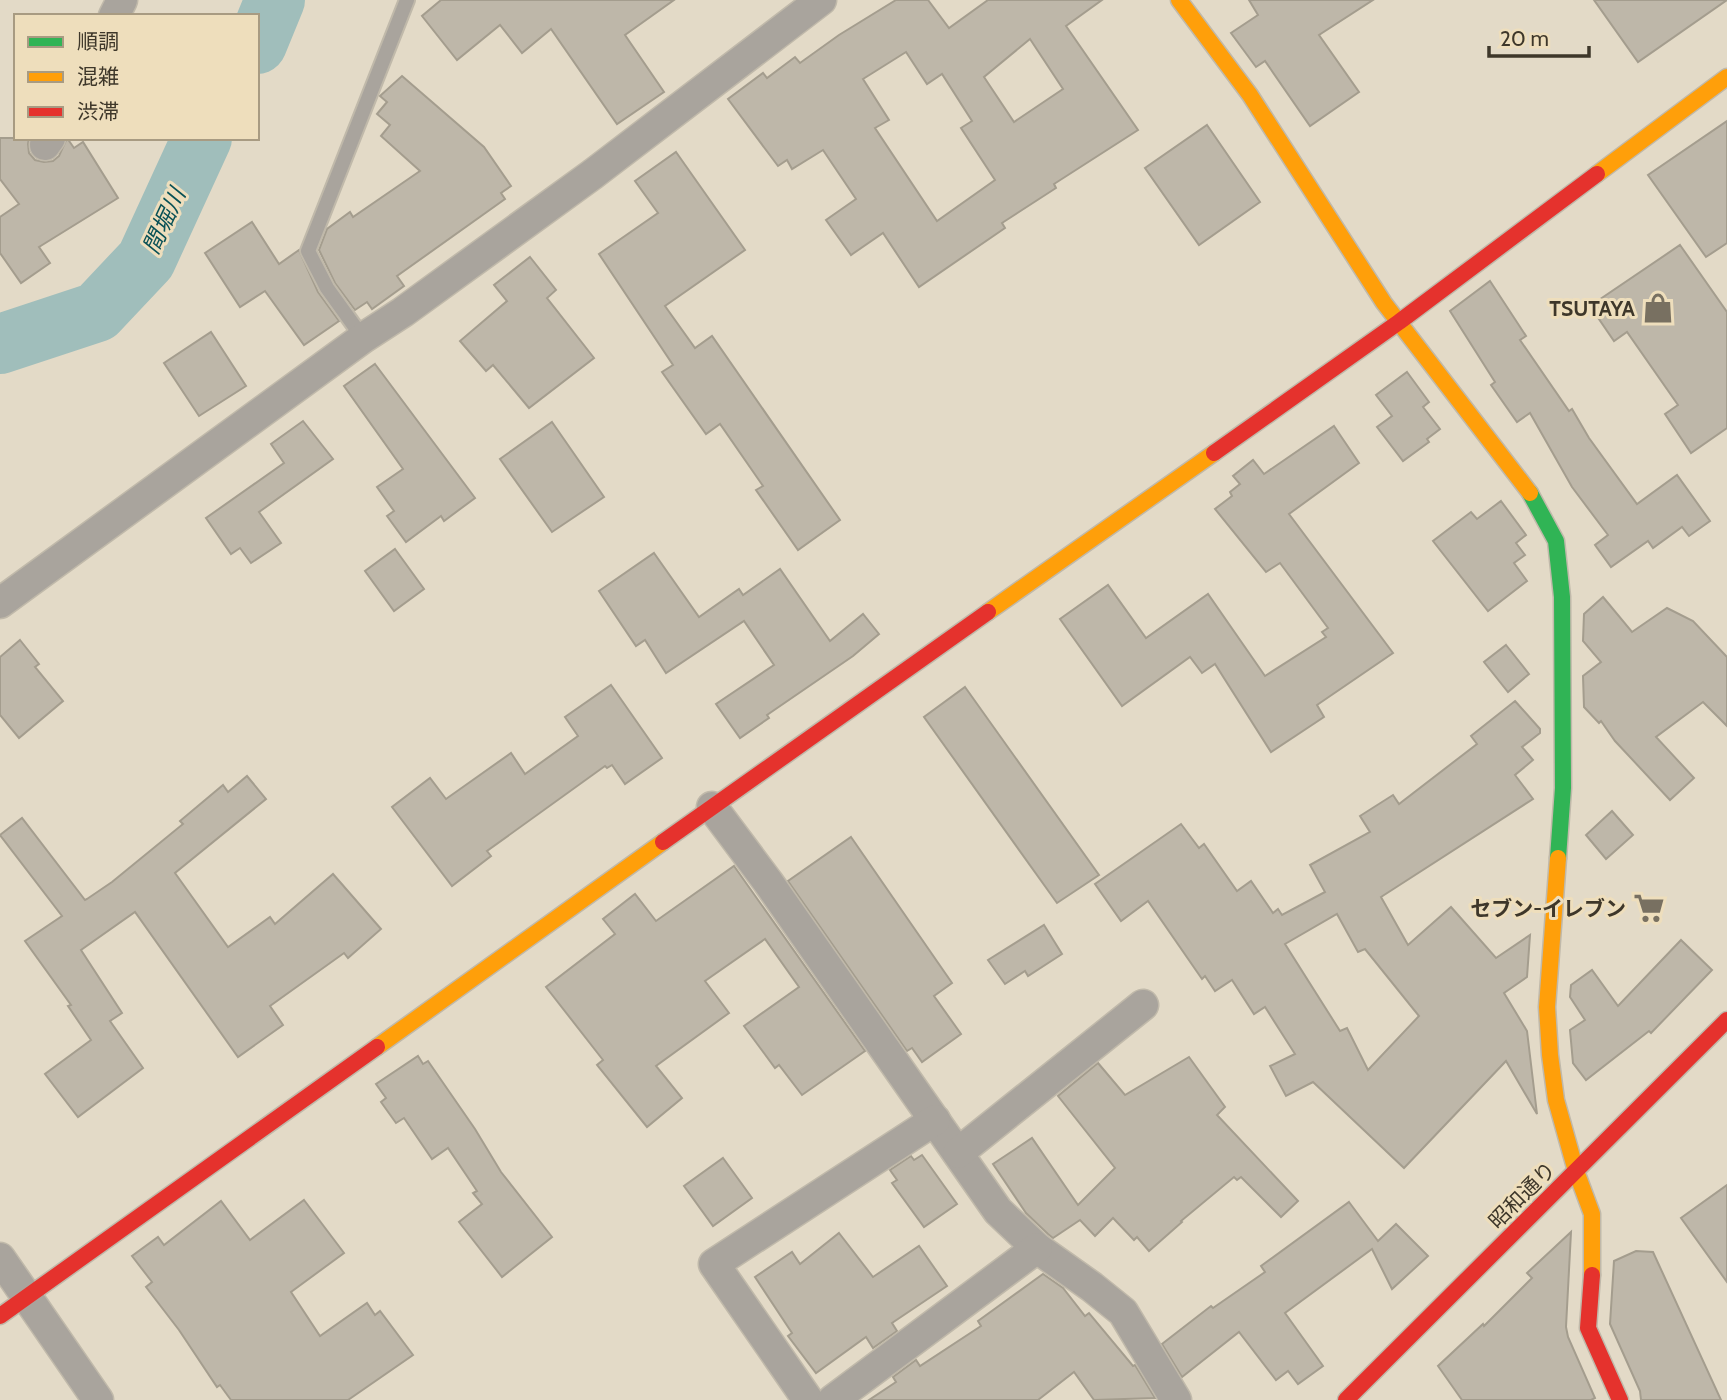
<svg xmlns="http://www.w3.org/2000/svg" width="1727" height="1400" font-family="Cabin,'Noto Sans JP',sans-serif">
  <style>
    .lines { fill: none; stroke-linecap: round; stroke-linejoin: round }
    .river { stroke: #a0bebb; stroke-width: 60 }
    .building { fill: #beb7a9; stroke: #a49d8e; stroke-width: 2; fill-rule: evenodd }
    .lane-casing { stroke: #c0b9aa; stroke-width: 18 }
    .street-casing { stroke: #c0b9aa; stroke-width: 33 }
    .fast-casing { stroke: #c0b9aa; stroke-width: 19 }
    .slow-casing { stroke: #c0b9aa; stroke-width: 19 }
    .jam-casing { stroke: #c0b9aa; stroke-width: 19 }
    .lane { stroke: #a9a49d; stroke-width: 14 }
    .street { stroke: #a9a49d; stroke-width: 30 }
    .fast { stroke: #30b455; stroke-width: 16 }
    .slow { stroke: #ff9f0a; stroke-width: 16 }
    .jam { stroke: #e5322d; stroke-width: 16 }
    .labels { text-anchor: middle; dominant-baseline: central; stroke-width: 6; stroke-linejoin: round; paint-order: stroke }
    .poi-label { font-size: 21px; font-weight: bold; fill: #3e372a; stroke: #eedebc; text-anchor: end }
    .street-label { font-size: 21px; fill: #3e372a; stroke: #eedebc }
    .water-label { font-size: 23px; font-style: italic; fill: #095156; stroke: #eedebc }
  </style>
  <rect width="100%" height="100%" fill="#e3dac7"/>
  <g class="lines">
    <g class="river">
      <path d="M257 44 275 0"/>
      <path d="M0 344 97 312 146 260 202 138"/>
    </g>
  </g>
  <g class="building">
    <path d="M441 0H674L625 35 664 92 617 124 551 29 522 53 500 25 457 60 422 16Z"/>
    <path d="M896 0H928L949 28 988 0H1102L1066 26 1138 130 1054 184 1056 188 1002 223 1005 228 919 287 883 233 851 255 826 220 856 199 823 150 792 169 787 160 778 166 728 99 763 73 767 78 795 57 800 63 839 35ZM1030 39 1063 89 1014 122 984 77ZM906 52 927 84 942 74 972 121 961 128 995 180 937 221 875 128 889 120 863 79Z"/>
    <path d="M1249 0H1373L1319 35 1359 92 1310 126 1265 61 1256 67 1231 33 1258 15Z"/>
    <path d="M1594 0H1727L1638 62Z"/>
    <path d="M402 76 484 147 511 186 501 193 505 199 397 276 404 286 372 309 367 302 355 310 335 283 319 250 327 229 350 212 353 217 420 171 381 136 390 125 377 114 387 102 380 96Z"/>
    <path d="M1727 121V243L1706 257 1648 175Z"/>
    <path d="M1207 125 1260 202 1199 245 1145 168Z"/>
    <path d="M0 138H29L28 144 29 153 35 160 44 162 53 161 59 156 67 138 74 148 83 142 118 198 39 247 50 263 21 283 0 253V217L19 204 0 179Z"/>
    <path d="M676 152 745 250 665 306 695 348 712 336 840 520 798 550 756 490 763 486 720 424 706 434 662 372 673 365 599 254 658 213 635 181Z"/>
    <path d="M252 222 279 264 299 250 318 292 339 321 304 345 265 291 240 307 205 253Z"/>
    <path d="M1680 245 1727 312V428L1691 453 1665 414 1678 405 1627 332 1614 341 1590 306Z"/>
    <path d="M530 257 556 290 547 298 594 358 529 408 493 365 486 371 460 341 507 301 494 285Z"/>
    <path d="M1490 281 1526 336 1520 340 1569 411 1572 409 1589 438 1637 504 1677 475 1710 521 1689 536 1682 527 1653 548 1648 541 1611 567 1595 545 1608 535 1572 487 1530 413 1517 422 1491 385 1495 382 1450 311Z"/>
    <path d="M211 332 246 386 199 416 164 363Z"/>
    <path d="M375 364 475 498 444 521 441 516 406 542 387 516 394 511 377 487 403 469 344 386Z"/>
    <path d="M1407 372 1429 402 1423 407 1440 429 1427 439 1429 442 1403 461 1377 427 1392 416 1376 395Z"/>
    <path d="M303 421 333 459 259 512 281 543 251 563 240 548 231 554 206 518 284 463 271 444Z"/>
    <path d="M552 422 604 497 552 532 500 459Z"/>
    <path d="M1334 426 1359 463 1289 514 1393 653 1317 705 1324 717 1271 752 1215 664 1202 673 1190 657 1122 706 1060 619 1108 585 1146 638 1208 594 1265 676 1326 637 1322 632 1328 628 1280 563 1266 572 1215 509 1232 496 1230 492 1240 484 1233 476 1253 460 1264 474Z"/>
    <path d="M1501 501 1526 535 1516 543 1525 555 1514 563 1527 581 1488 611 1433 541 1471 512 1477 519Z"/>
    <path d="M395 549 424 589 394 611 365 571Z"/>
    <path d="M654 553 699 617 739 589 743 595 780 569 830 641 863 614 879 634 853 656 767 715 769 718 740 738 716 704 774 665 744 621 666 673 645 640 636 646 599 591Z"/>
    <path d="M1603 597 1632 632 1667 608 1693 621 1727 657V726L1703 702 1656 737 1694 778 1670 800 1615 741 1601 721 1599 723 1584 707 1583 676 1601 662 1583 641 1584 614Z"/>
    <path d="M20 640 39 664 35 667 63 701 19 738 0 715V657Z"/>
    <path d="M1506 645 1529 674 1508 692 1484 662Z"/>
    <path d="M611 685 662 758 625 784 612 765 607 768 605 766 487 851 491 856 452 886 392 807 430 778 446 799 511 753 525 774 578 736 565 717Z"/>
    <path d="M965 687 1099 875 1057 903 924 717Z"/>
    <path d="M1515 701 1540 729V733L1522 747 1533 760 1515 775 1533 799 1381 897 1408 945 1451 907 1496 958 1530 935 1527 977 1504 993 1527 1031 1537 1114 1506 1061 1404 1168 1313 1082 1286 1096 1270 1066 1295 1054 1265 1007 1254 1014 1232 980 1215 991 1205 976 1202 979 1148 901 1121 921 1095 884 1181 824 1199 848 1204 844 1237 891 1251 881 1273 913 1278 909 1282 915 1325 892 1310 865 1370 832 1360 816 1393 795 1399 804 1477 744 1471 736ZM1337 914 1358 952 1365 949 1419 1016 1368 1070 1347 1028 1340 1031 1285 944Z"/>
    <path d="M247 776 266 799 175 873 228 947 270 917 275 924 333 874 381 929 348 958 344 953 270 1006 283 1025 238 1057 135 912 81 950 122 1013 110 1021 143 1068 78 1117 45 1074 91 1040 68 1006 71 1005 25 941 62 916 0 835 22 818 85 900 87 899 112 882 183 824 180 821 223 785 228 792Z"/>
    <path d="M1612 811 1633 835 1606 859 1586 835Z"/>
    <path d="M851 837 952 983 934 996 961 1034 922 1062 912 1048 907 1051 788 881Z"/>
    <path d="M734 866 865 1051 802 1095 779 1065 775 1068 744 1026 799 987 765 939 705 981 729 1013 656 1066 682 1098 647 1127 597 1065 603 1060 546 987 615 934 603 919 635 894 656 921Z"/>
    <path d="M1044 925 1062 954 1028 976 1025 971 1005 984 988 960Z"/>
    <path d="M1681 940 1712 970 1651 1033 1649 1031 1586 1080 1573 1063 1570 1030 1585 1020 1570 997 1571 985 1592 970 1618 1006Z"/>
    <path d="M418 1056 423 1064 428 1061 475 1129 501 1172 552 1237 502 1277 459 1222 482 1204 473 1193 477 1191 448 1148 432 1159 404 1118 396 1123 381 1102 386 1098 376 1084Z"/>
    <path d="M1189 1057 1225 1107 1217 1115 1298 1201 1281 1217 1241 1177 1237 1180 1234 1177 1181 1221 1182 1222 1149 1251 1137 1237 1134 1240 1113 1218 1095 1236 1080 1220 1053 1238 1048 1234 1026 1213 993 1164 1032 1138 1078 1205 1115 1168 1058 1096 1098 1063 1125 1095Z"/>
    <path d="M922 1155 957 1204 924 1227 892 1183 897 1180 890 1170 911 1156 914 1160Z"/>
    <path d="M723 1158 752 1198 713 1226 684 1186Z"/>
    <path d="M1727 1185V1282L1681 1218Z"/>
    <path d="M304 1200 344 1253 291 1292 320 1336 367 1303 375 1315 380 1311 413 1355 348 1400H231L220 1385 217 1387 179 1330 146 1287 152 1282 132 1256 158 1237 164 1245 221 1201 250 1240Z"/>
    <path d="M1349 1202 1378 1241 1396 1224 1428 1256 1392 1289 1372 1249 1285 1313 1323 1366 1298 1384 1288 1371 1276 1380 1239 1332 1182 1377 1162 1344 1211 1306 1213 1308 1265 1272 1261 1266Z"/>
    <path d="M1571 1232 1566 1327 1568 1337 1595 1398 1591 1400H1462L1438 1366 1483 1324 1484 1326 1532 1278 1527 1273Z"/>
    <path d="M839 1233 873 1277 919 1246 947 1286 892 1323 897 1331 873 1348 866 1337 816 1373 788 1336 792 1333 755 1277 792 1252 800 1264Z"/>
    <path d="M1636 1251 1653 1252 1721 1400H1641L1640 1391 1610 1324 1614 1261Z"/>
    <path d="M1043 1274 1063 1288 1085 1316 1089 1313 1133 1366 1135 1365 1155 1398 1094 1400 1074 1372 1038 1400H869L896 1382 893 1377 916 1360 920 1366 981 1326 978 1321Z"/>
  </g>
  <g class="lines">
    <g class="lane-casing">
      <path id="lane" d="M363 338 327 288 308 251 407 0"/>
    </g>
    <g class="street-casing">
      <g id="street">
        <path d="M114 16 122 0"/>
        <path d="M45 145 50 138"/>
        <path d="M0 603 363 338 403 312 593 174 821 0"/>
        <path d="M712 807 768 882 998 1211 1037 1248 1092 1287 1123 1312 1176 1400"/>
        <path d="M958 1153 1143 1005"/>
        <path d="M0 1258 98 1400"/>
        <path d="M808 1400 714 1264 935 1120"/>
        <path d="M833 1400 1037 1248"/>
      </g>
    </g>
    <g class="fast-casing">
      <path id="fast" d="M1530 493 1556 541 1562 597 1563 788 1558 858"/>
    </g>
    <g class="slow-casing">
      <g id="slow">
        <path d="M1179 0 1250 95 1384 303 1530 493"/>
        <path d="M1597 174 1727 77"/>
        <path d="M988 612 1214 453"/>
        <path d="M1558 858 1547 1007 1550 1055 1556 1100 1576 1171 1592 1214V1275"/>
        <path d="M377 1047 663 842"/>
      </g>
    </g>
    <g class="jam-casing">
      <g id="jam">
        <path d="M1214 453 1399 322 1597 174"/>
        <path d="M663 842 988 612"/>
        <path d="M1592 1275 1588 1328 1620 1400"/>
        <path d="M0 1316 377 1047"/>
        <path d="M1346 1400 1727 1020"/>
      </g>
    </g>
    <use href="#lane" class="lane"/>
    <use href="#street" class="street"/>
    <use href="#fast" class="fast"/>
    <use href="#slow" class="slow"/>
    <use href="#jam" class="jam"/>
  </g>
  <defs>
    <g id="shop-bare" transform="scale(2.415)"><path d="M-5-2.5h2.3a2.7 3.5 0 0 1 5.4 0H5L5.5 6h-11ZM-1.5-2.5h3a1.5 2.3 0 0 0-3 0Z" fill="#787061" stroke="#eedebc" stroke-width="2.5" paint-order="stroke"/></g>
    <g id="supermarket-bare" transform="scale(2.415)"><path d="M-6-5.5h2.5l.6 2H6L4.5 2H-2.5L-4.4-4H-6ZM-1.5 3.2a1.3 1.3 0 1 0 .1 0ZM3 3.2a1.3 1.3 0 1 0 .1 0Z" fill="#787061" stroke="#eedebc" stroke-width="2.5" paint-order="stroke"/></g>
  </defs>
  <g fill-rule="evenodd">
    <use href="#shop-bare" x="1658" y="308"/>
    <use href="#supermarket-bare" x="1649" y="908"/>
  </g>
  <g class="labels">
    <g class="poi-label">
      <text x="1635" y="308">TSUTAYA</text>
      <text x="1626" y="908">セブン-イレブン</text>
    </g>
    <g class="street-label">
      <text transform="translate(1522 1195) rotate(-45)">昭和通り</text>
    </g>
    <g class="water-label">
      <text transform="translate(164 221) rotate(-65)">間堀川</text>
    </g>
  </g>
  <rect x="14" y="14" width="245" height="126" fill="#eedebc" stroke="#a89b82" stroke-width="2"/>
  <rect x="28" y="37" width="35" height="10" fill="#30b455" stroke="#a89b82" stroke-width="2"/>
  <text x="77" y="49" font-size="21" fill="#3e372a">順調</text>
  <rect x="28" y="72" width="35" height="10" fill="#ff9f0a" stroke="#a89b82" stroke-width="2"/>
  <text x="77" y="84" font-size="21" fill="#3e372a">混雑</text>
  <rect x="28" y="107" width="35" height="10" fill="#e5322d" stroke="#a89b82" stroke-width="2"/>
  <text x="77" y="119" font-size="21" fill="#3e372a">渋滞</text>
  <path d="M1489 46v10h100v-10" fill="none" stroke="#3e372a" stroke-width="3.5"/>
  <text x="1500" y="46" font-size="21" fill="#3e372a" stroke="#eedebc" stroke-width="5" paint-order="stroke">20 m</text>
</svg>
